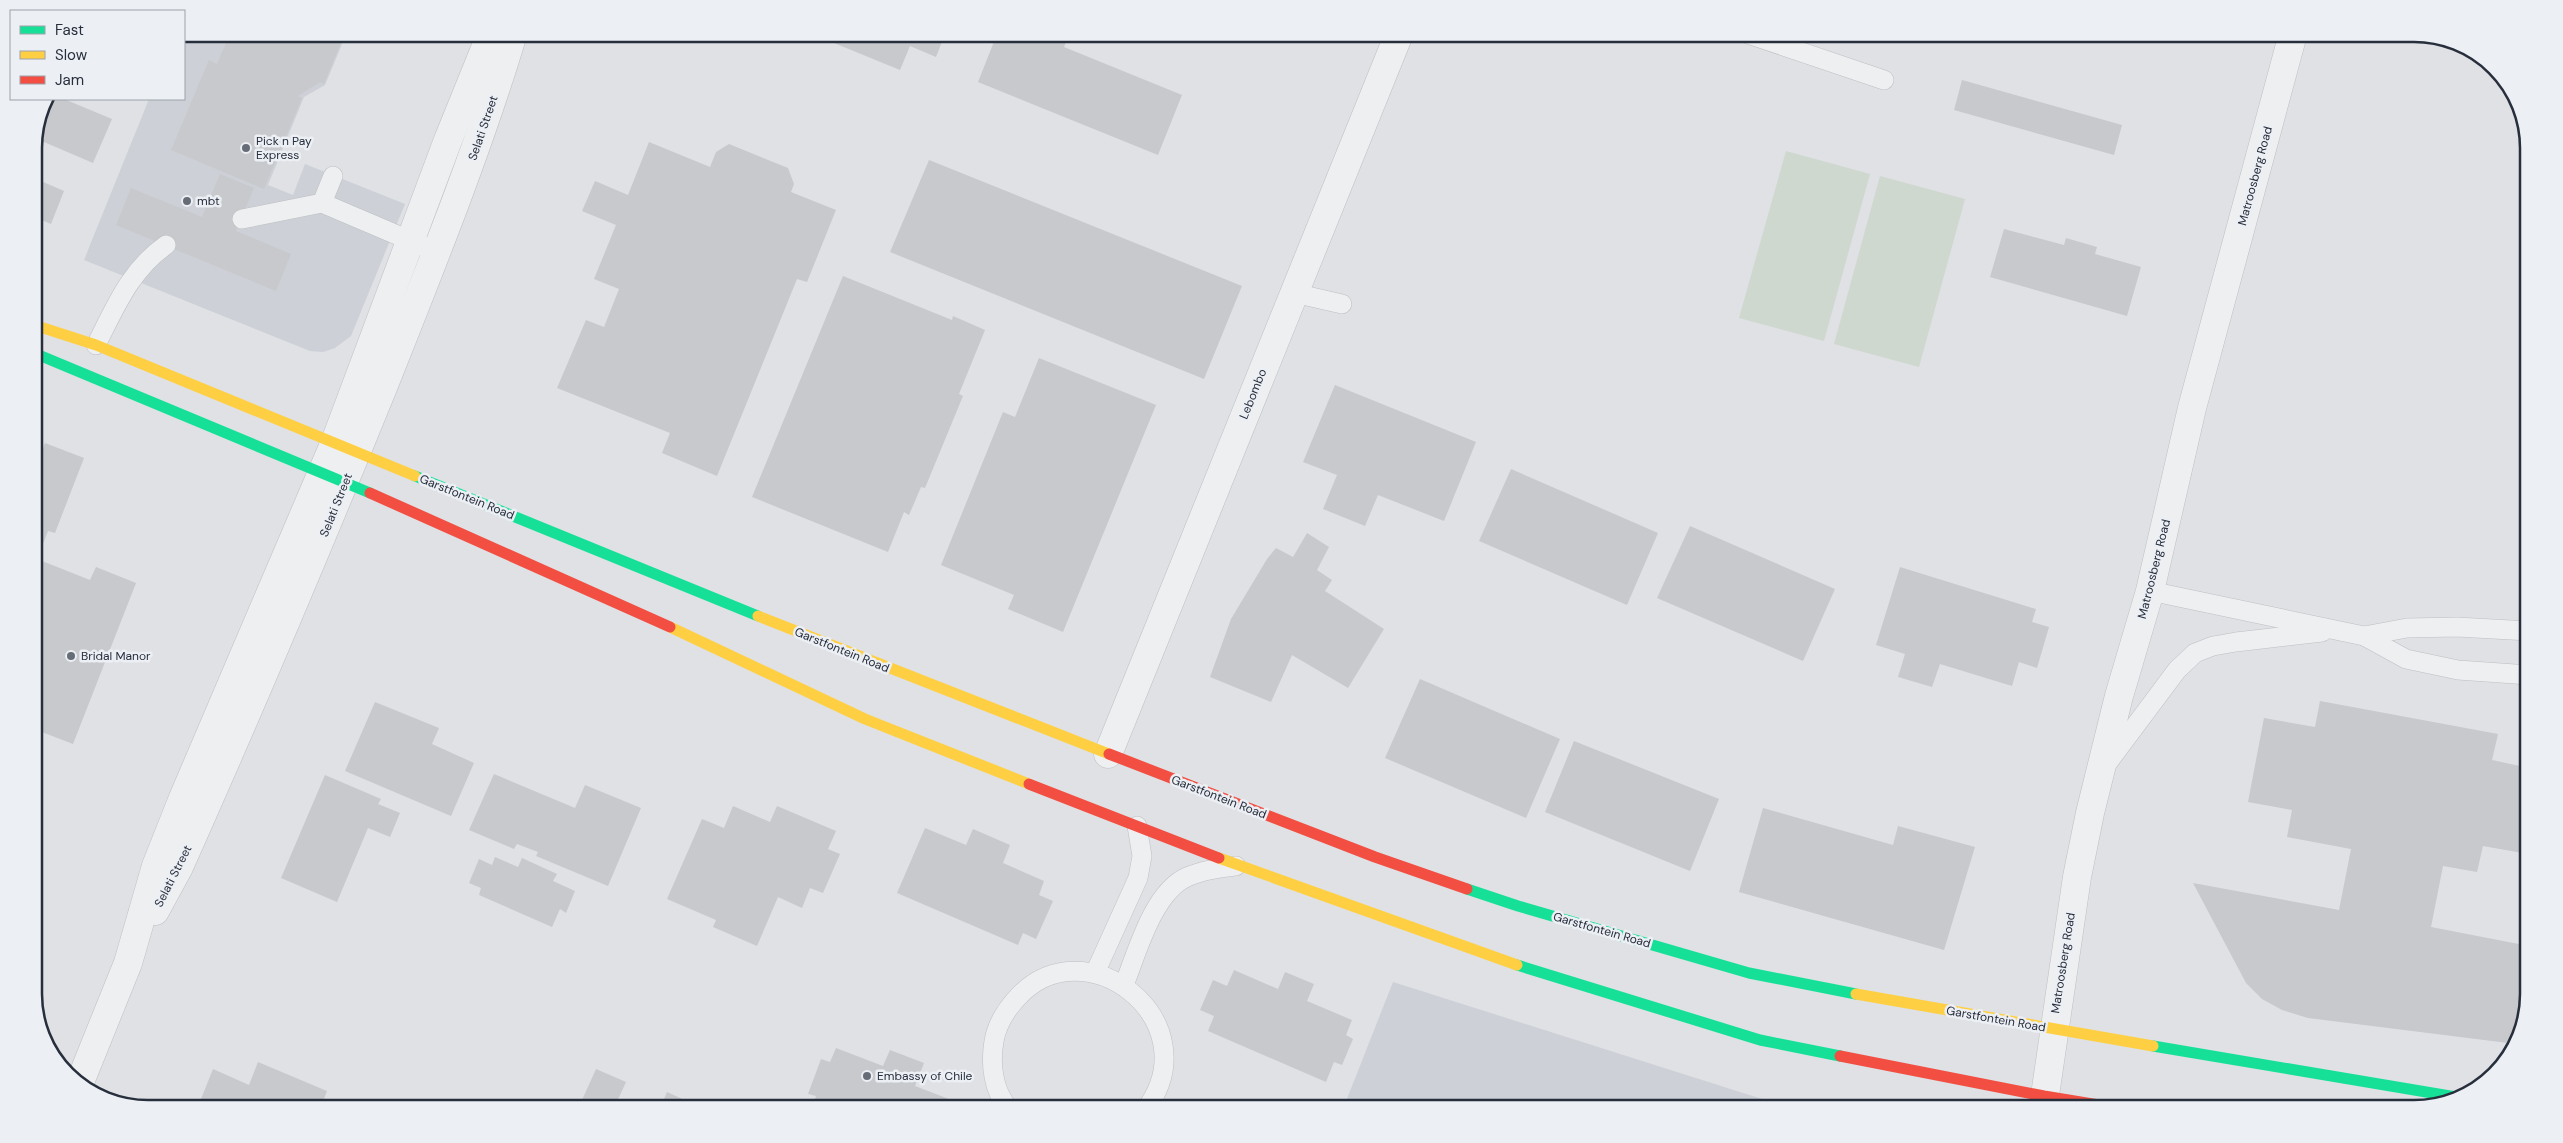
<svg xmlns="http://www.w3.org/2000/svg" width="2563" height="1143" font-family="'DM Sans',sans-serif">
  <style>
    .built { fill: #cdd0d7 }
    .green { fill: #cfd8cf }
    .building { fill: #c7c9cc }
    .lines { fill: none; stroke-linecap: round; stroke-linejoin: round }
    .lane-casing { stroke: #bdbfc2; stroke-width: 20 }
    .street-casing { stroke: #bdbfc2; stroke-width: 29 }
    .lane { stroke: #eeeff1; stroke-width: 19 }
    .street { stroke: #eeeff1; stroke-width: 28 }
    .fast { stroke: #16e098; stroke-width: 11 }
    .slow { stroke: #ffcf43; stroke-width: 11 }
    .jam { stroke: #f24e42; stroke-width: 11 }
    .poi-dot { fill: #676d77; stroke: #eceff4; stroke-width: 2 }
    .labels { text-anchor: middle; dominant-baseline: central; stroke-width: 5; stroke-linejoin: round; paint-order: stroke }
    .street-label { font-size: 12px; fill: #272e3c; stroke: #eceff4 }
    .poi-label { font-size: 12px; fill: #272e3c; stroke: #eceff4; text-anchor: start }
    .rim { fill: none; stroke: #272e3c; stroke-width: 2.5 }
  </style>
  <rect width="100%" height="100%" fill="#dfe1e4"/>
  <g class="built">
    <path d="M184 34H337L345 37 325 85 304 97 268 185 293 195 305 164 405 204 351 336 335 348 323 352 310 351 84 260 149 99H184Z"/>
    <path d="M1393 982 1740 1092 1794 1109H1343Z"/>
  </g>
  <g class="green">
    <path d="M1786 151 1870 174 1824 341 1739 318Z"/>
    <path d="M1880 176 1965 199 1919 367 1834 344Z"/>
  </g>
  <g class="building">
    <path d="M230 34H333L343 38 324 84 320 82 298 96 302 98 264 189 171 150 209 60 217 64Z"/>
    <path d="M838 34H945L936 57 910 46 900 70 834 43Z"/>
    <path d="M997 34H1069L1064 47 1182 95 1158 155 978 82Z"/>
    <path d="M1962 80 2122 125 2114 155 1954 110Z"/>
    <path d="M45 99H64L112 119 93 163 37 139 34 147Z"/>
    <path d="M649 142 710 167 716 152 729 144 788 168 794 184 791 192 836 210 807 282 797 279 717 476 662 453 670 433 557 388 586 320 604 327 619 289 594 279 616 225 582 211 595 181 628 195Z"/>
    <path d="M929 160 1242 286 1204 379 890 252Z"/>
    <path d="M220 174 254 188 236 231 291 254 276 291 116 225 131 188 202 217Z"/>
    <path d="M34 178 64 191 51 224 34 217Z"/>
    <path d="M2004 229 2064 245 2066 238 2097 247 2095 254 2141 267 2127 316 1990 277Z"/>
    <path d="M843 276 952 320 953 316 985 330 959 394 963 396 925 488 921 487 909 515 904 512 888 552 752 497Z"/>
    <path d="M1039 358 1156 405 1063 632 1008 609 1014 595 941 565 1003 412 1015 417Z"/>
    <path d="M1335 385 1476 442 1444 521 1378 495 1365 526 1323 509 1337 475 1303 462Z"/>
    <path d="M45 443 84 458 55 533 48 531 37 559 90 580 96 567 136 583 73 744 34 729V472Z"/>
    <path d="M1511 469 1658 533 1627 605 1479 541Z"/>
    <path d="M1690 526 1835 589 1803 661 1657 598Z"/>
    <path d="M1307 533 1329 547 1317 570 1332 580 1325 591 1384 629 1348 688 1292 655 1271 702 1210 677 1231 619 1267 559 1276 548 1293 557Z"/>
    <path d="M1900 567 2036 609 2032 622 2049 627 2037 668 2019 662 2012 686 1940 664 1932 687 1898 677 1905 654 1876 645Z"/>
    <path d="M1420 679 1560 739 1526 818 1385 758Z"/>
    <path d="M2320 701 2498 734 2492 760 2529 768 2528 854 2483 846 2477 872 2443 866 2431 927 2529 946V995L2520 1039 2516 1044 2308 1018 2282 1010 2262 999 2246 983 2193 883 2339 910 2351 849 2287 837 2292 810 2248 802 2264 718 2315 727Z"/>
    <path d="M375 702 439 728 432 744 474 763 451 816 345 771Z"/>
    <path d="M1574 741 1719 799 1690 871 1545 812Z"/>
    <path d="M494 774 575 808 585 785 641 808 608 886 536 856 538 852 517 844 514 849 469 830Z"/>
    <path d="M325 775 381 799 378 804 400 813 390 837 368 828 337 902 281 878Z"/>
    <path d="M733 806 770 822 777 806 836 831 828 849 840 854 823 893 810 888 802 908 778 897 757 946 713 927 716 920 667 899 702 819 724 828Z"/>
    <path d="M1763 808 1893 845 1898 826 1975 847 1944 950 1739 892Z"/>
    <path d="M925 828 966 845 973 829 1010 845 1003 863 1044 881 1039 895 1053 901 1036 939 1023 933 1018 945 897 893Z"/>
    <path d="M495 857 518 867 522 858 557 874 553 881 575 891 566 913 560 909 552 927 479 895 481 888 469 883 479 859 492 865Z"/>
    <path d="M1234 970 1278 989 1285 972 1314 984 1307 1001 1352 1020 1346 1035 1353 1039 1342 1065 1334 1062 1326 1082 1208 1031 1214 1016 1200 1010 1213 980 1227 986Z"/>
    <path d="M836 1048 883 1066 890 1050 924 1063 915 1086 954 1101 951 1109H812L816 1096 808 1094 821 1059 830 1062Z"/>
    <path d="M258 1062 327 1091 320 1109H197L213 1069 249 1085Z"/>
    <path d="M596 1069 626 1082 615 1106 616 1109H578Z"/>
    <path d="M667 1092 691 1103 688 1109H660Z"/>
  </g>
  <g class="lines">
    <g class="lane-casing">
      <g id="lane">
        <path d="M1748 34 1884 80"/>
        <path d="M322 203 437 252"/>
        <path d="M242 219 322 203 333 176"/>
        <path d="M1294 293 1342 304"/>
        <path d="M96 345C115 308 130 270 166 245"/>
        <path d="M2150 591 2364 636 2406 659 2458 670 2529 675"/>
        <path d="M2364 636 2407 628 2457 627 2529 631"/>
        <path d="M2106 765 2177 670 2195 653 2213 646 2236 642 2322 632"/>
        <path d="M1095 973 1138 878 1142 856 1137 826"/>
        <path d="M1124 985C1137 953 1153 892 1187 877 1203 870 1220 868 1236 866"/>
        <path d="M1009 1109C993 1091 990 1064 994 1041 997 1024 1006 1010 1017 998 1085 923 1211 1021 1146 1109"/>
      </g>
    </g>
    <g class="street-casing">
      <g id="street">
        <path d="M1108 754 1399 34"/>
        <path d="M155 911 179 867C250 708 318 547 384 385 430 269 477 153 513 34"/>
        <path d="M80 1082 128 963 156 866 183 798 335 442 448 140 491 34"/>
        <path d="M2043 1109 2077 877 2090 813 2119 696 2150 591 2192 408 2293 34"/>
      </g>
    </g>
    <use href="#lane" class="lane"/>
    <use href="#street" class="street"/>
    <g class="fast">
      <path d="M34 353 370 493"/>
      <path d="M415 476 758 616"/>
      <path d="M1467 889 1518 906 1749 973 1856 994"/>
      <path d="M1517 965 1760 1040 1840 1056"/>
      <path d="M2153 1046 2456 1097"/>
    </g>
    <g class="slow">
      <path d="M34 325 96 345 415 476"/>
      <path d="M758 616 1109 754"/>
      <path d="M670 627 865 719 1029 784"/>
      <path d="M1219 858 1517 965"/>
      <path d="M1856 994 2153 1046"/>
    </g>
    <g class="jam">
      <path d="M370 493 670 627"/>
      <path d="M1109 754 1375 857 1467 889"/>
      <path d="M1029 784 1219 858"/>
      <path d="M1840 1056 2044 1096 2123 1109"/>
    </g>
  </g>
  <g class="poi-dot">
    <circle cx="246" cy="148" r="5"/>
    <circle cx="187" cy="201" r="5"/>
    <circle cx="71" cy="656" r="5"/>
    <circle cx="867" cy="1076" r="5"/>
  </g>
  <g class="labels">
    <g class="street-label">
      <text transform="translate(483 128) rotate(-71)">Selati Street</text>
      <text transform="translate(2255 176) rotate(-75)">Matroosberg Road</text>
      <text transform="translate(1253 394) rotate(-68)">Lebombo</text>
      <text transform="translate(467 497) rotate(22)">Garstfontein Road</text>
      <text transform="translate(336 505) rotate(-68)">Selati Street</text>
      <text transform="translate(2154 569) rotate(-76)">Matroosberg Road</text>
      <text transform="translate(842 650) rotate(22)">Garstfontein Road</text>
      <text transform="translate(1219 797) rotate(21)">Garstfontein Road</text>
      <text transform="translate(173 876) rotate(-63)">Selati Street</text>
      <text transform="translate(1602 930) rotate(16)">Garstfontein Road</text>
      <text transform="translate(2063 963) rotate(-81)">Matroosberg Road</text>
      <text transform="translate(1996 1019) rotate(10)">Garstfontein Road</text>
    </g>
    <g class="poi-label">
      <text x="256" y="141">Pick n Pay<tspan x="256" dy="14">Express</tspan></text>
      <text x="197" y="201">mbt</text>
      <text x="81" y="656">Bridal Manor</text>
      <text x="877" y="1076">Embassy of Chile</text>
    </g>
  </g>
  <path d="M0 0H2563V1143H0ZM148 42H2414A106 106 0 0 1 2520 148V994A106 106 0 0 1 2414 1100H148A106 106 0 0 1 42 994V148A106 106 0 0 1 148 42Z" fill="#eceff4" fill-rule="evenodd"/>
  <path class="rim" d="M148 42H2414A106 106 0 0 1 2520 148V994A106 106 0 0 1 2414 1100H148A106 106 0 0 1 42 994V148A106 106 0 0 1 148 42Z"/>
  <rect x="10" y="10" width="175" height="90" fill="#eceff4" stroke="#9da2aa"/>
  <rect x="20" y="26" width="25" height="8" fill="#16e098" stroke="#9da2aa"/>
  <text x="55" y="35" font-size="15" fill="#272e3c">Fast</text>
  <rect x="20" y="51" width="25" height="8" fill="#ffcf43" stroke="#9da2aa"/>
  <text x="55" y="60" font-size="15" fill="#272e3c">Slow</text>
  <rect x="20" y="76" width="25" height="8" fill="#f24e42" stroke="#9da2aa"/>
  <text x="55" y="85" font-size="15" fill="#272e3c">Jam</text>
</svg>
